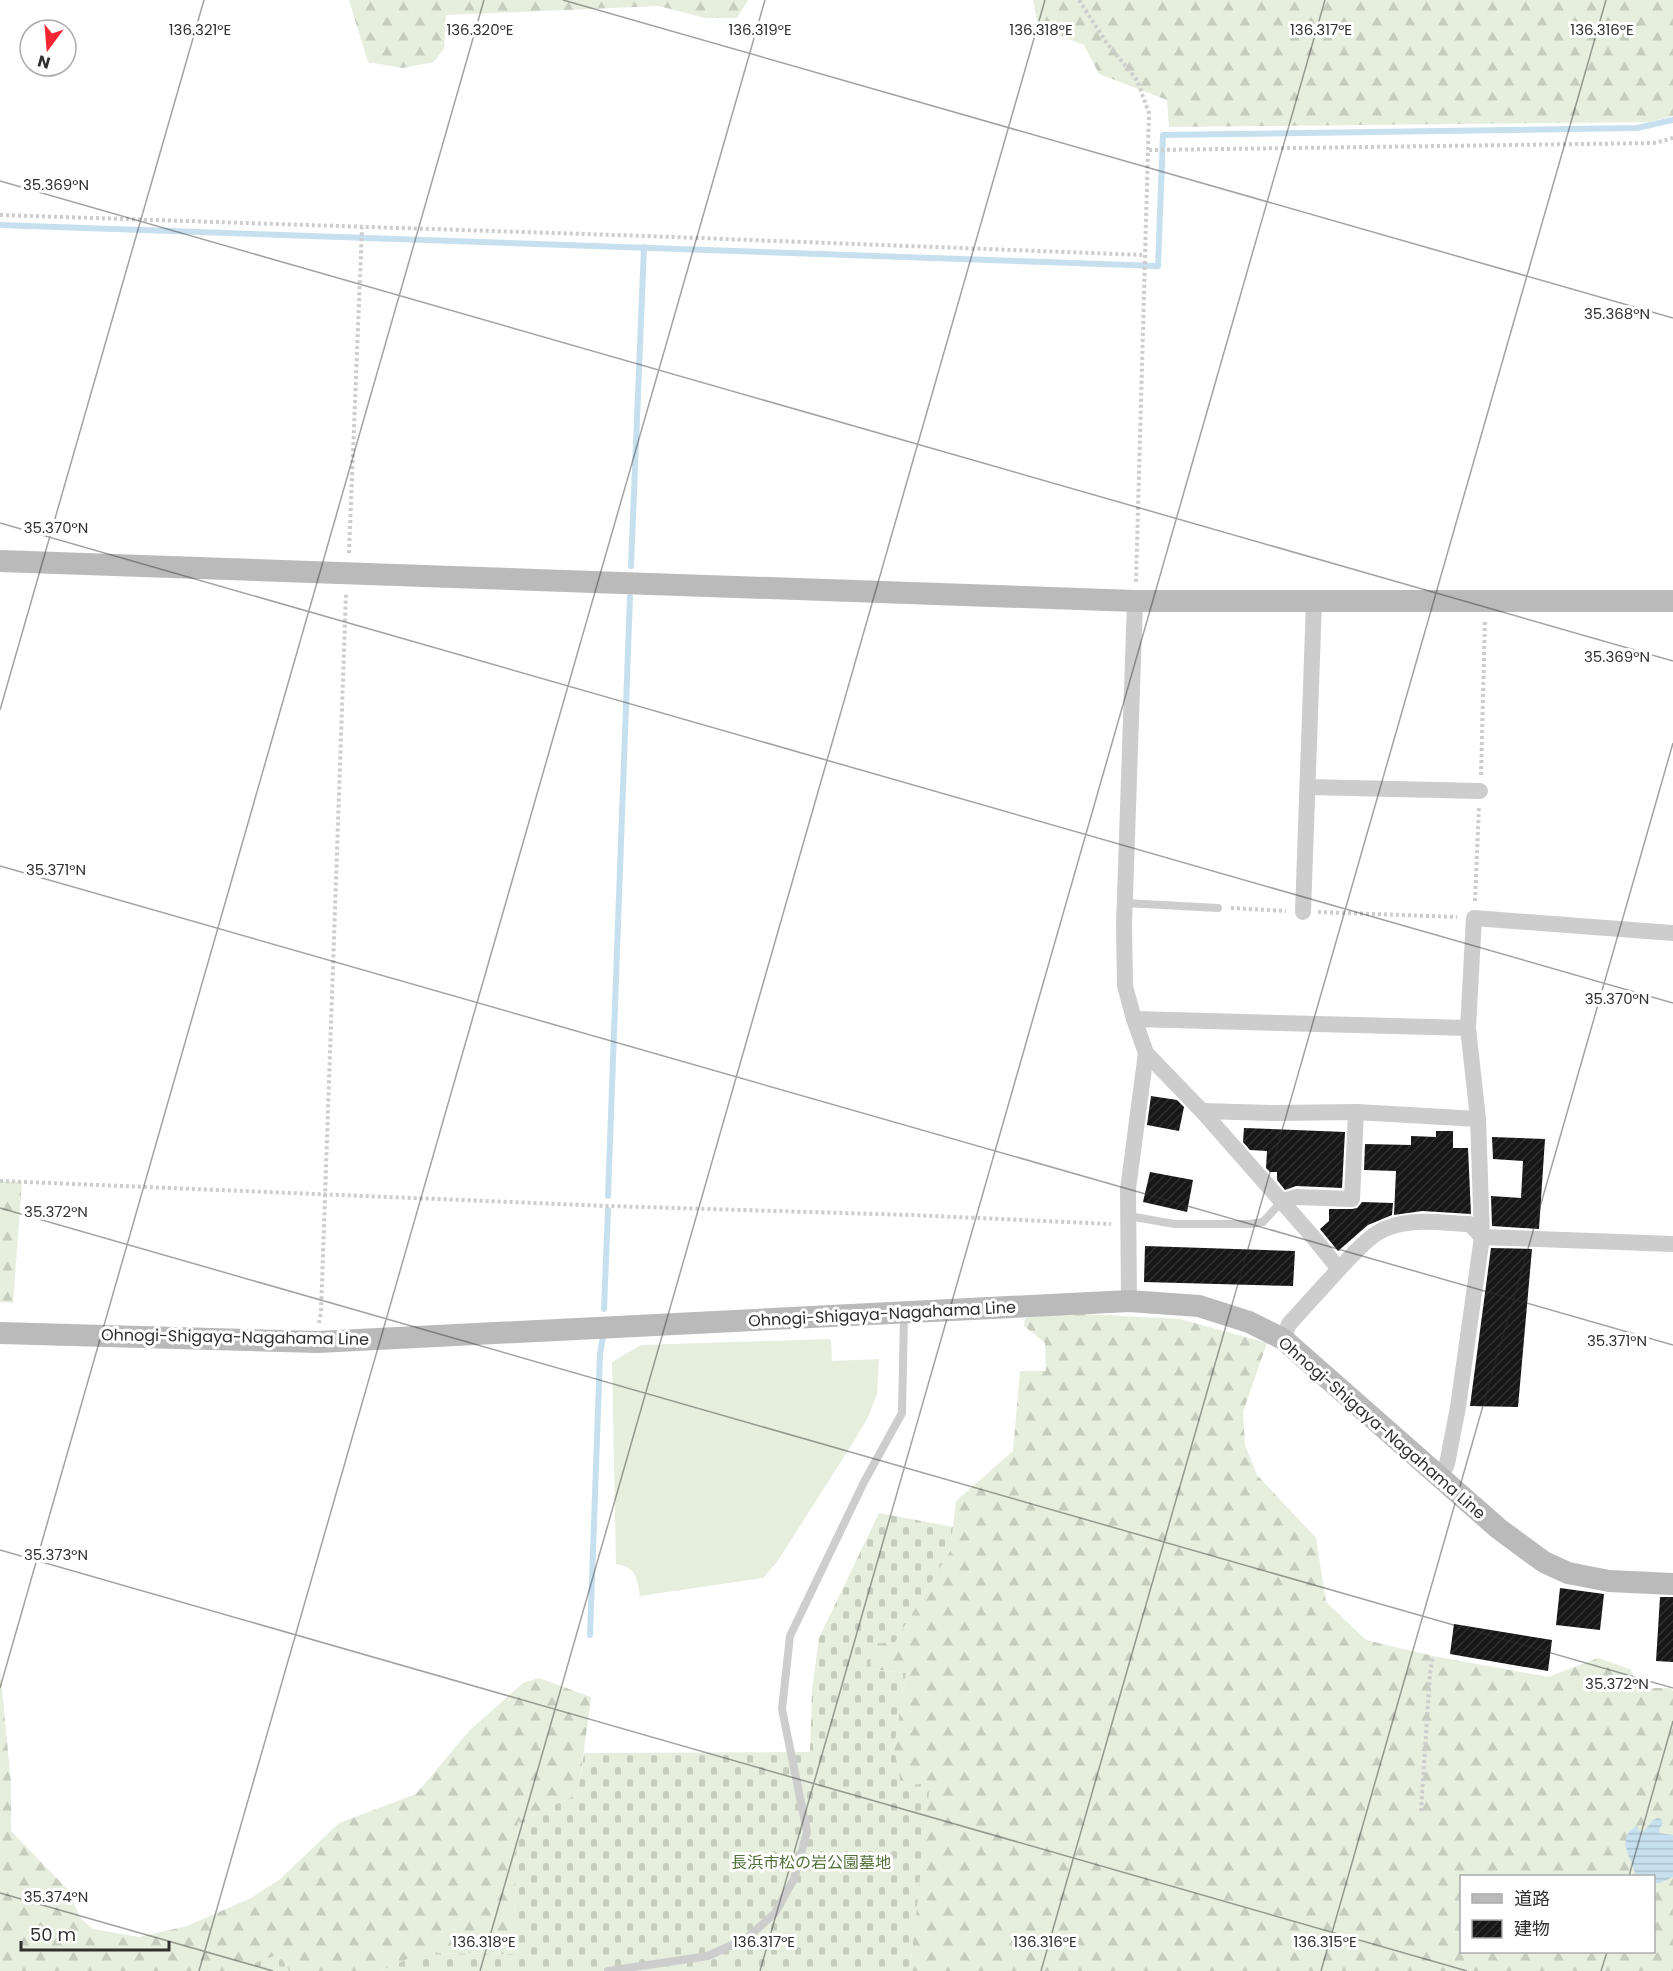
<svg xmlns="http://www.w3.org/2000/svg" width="1673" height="1971" font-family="Poppins,'Noto Sans JP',sans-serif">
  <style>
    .forest { fill: url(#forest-firs); fill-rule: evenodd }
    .cemetery { fill: url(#cemetery-stones) }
    .pitch { fill: #e6eedd }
    .water { fill: url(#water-rules) }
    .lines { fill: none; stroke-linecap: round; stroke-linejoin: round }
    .stream { stroke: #c7e0ef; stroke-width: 6 }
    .building { fill: url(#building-hatch) }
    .path { stroke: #cdcdcd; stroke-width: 4; stroke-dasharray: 3 3; stroke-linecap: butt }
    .lane { stroke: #cdcdcd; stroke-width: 8 }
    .street { stroke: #cdcdcd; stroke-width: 16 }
    .secondary { stroke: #bababa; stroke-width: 22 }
    .ticks { fill: none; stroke: #303030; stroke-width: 1.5; stroke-opacity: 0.45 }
    .labels { text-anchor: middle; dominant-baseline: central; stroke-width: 6; stroke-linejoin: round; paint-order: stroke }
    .street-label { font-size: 16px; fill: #303030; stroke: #fff }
    .park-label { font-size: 16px; fill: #527039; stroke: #fff }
    .ticks-label { font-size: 15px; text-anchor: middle; fill: #303030; stroke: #fff; stroke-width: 6; stroke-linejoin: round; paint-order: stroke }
  </style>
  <defs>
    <pattern id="forest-firs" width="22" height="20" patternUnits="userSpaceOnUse" patternTransform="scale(1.5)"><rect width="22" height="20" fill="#e6eedd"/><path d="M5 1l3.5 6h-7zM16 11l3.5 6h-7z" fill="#c6ccbe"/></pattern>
    <pattern id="cemetery-stones" width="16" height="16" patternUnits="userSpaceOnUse" patternTransform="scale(1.5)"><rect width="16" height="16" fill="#e6eedd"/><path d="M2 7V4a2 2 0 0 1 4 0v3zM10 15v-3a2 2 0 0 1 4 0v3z" fill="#c6ccbe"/></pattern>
    <pattern id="water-rules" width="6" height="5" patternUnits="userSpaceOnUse" patternTransform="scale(1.5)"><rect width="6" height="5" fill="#c7e0ef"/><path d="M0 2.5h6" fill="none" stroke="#abc0cd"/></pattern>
    <pattern id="building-hatch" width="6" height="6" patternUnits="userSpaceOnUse" patternTransform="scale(1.5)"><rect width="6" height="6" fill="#171717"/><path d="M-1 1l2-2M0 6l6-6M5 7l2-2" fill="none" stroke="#303030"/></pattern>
  </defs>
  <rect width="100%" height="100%" fill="#fff"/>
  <g class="forest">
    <path d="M349 0H748L737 18H705L659 6 446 15 444 48 434 62 402 68 368 62Z"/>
    <path d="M1033 0H1673V116L1649 122 1169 127 1167 100 1099 74 1084 45 1059 35 1039 29Z"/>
    <path d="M0 1181 22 1182 13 1303 0 1302Z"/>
    <path d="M1032 1314H1083L1180 1319 1267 1343 1243 1412 1245 1445 1257 1475 1316 1538 1326 1602 1366 1640 1433 1656 1548 1677 1598 1658 1630 1669 1640 1688H1669L1673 1691V1971H910L929 1784 901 1786 894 1747 906 1673 870 1669 869 1643 895 1642 950 1551 956 1501 1013 1451 1020 1371H1046L1045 1343 1024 1326 1025 1319ZM1462 1876H1654V1952H1462Z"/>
    <path d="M0 1670 11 1782V1831L67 1889 81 1919 93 1929 139 1937 187 1926 251 1898 279 1880 339 1823 416 1794 469 1731 523 1683 539 1678 591 1697 578 1794 518 1822 513 1954 422 1953 381 1971H289L279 1955 234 1971H0Z"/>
  </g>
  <g class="cemetery">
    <path d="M879 1513 953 1527 950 1551 895 1642 869 1644 871 1669 906 1673 894 1747 901 1786 930 1783 910 1971H381L421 1953 513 1954 518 1822 578 1794 584 1753 810 1752 812 1690 819 1638Z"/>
    <path d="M279 1954 289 1971H234Z"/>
  </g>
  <path class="pitch" d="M831 1339 832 1361 879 1359 877 1394 868 1417 856 1438 777 1562 763 1578 640 1596C637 1579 637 1567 616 1564L612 1362 641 1345Z"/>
  <path class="water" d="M1657 1818 1661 1819 1663 1824 1660 1827 1659 1833 1673 1835V1877L1660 1883H1654V1876H1636C1632 1857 1614 1839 1637 1826L1639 1831H1644L1653 1820Z"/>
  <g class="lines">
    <g class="stream">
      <path d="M0 225 1158 266 1163 135 1637 128 1673 120"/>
      <path d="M631 566 644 247"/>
      <path d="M608 1196 630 597"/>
      <path d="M604 1309 608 1210"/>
      <path d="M590 1635 600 1354 603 1337"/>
    </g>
  </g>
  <g class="building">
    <path d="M1151 1096 1177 1100 1184 1107 1179 1131 1147 1125Z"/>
    <path d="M1244 1128 1345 1132 1342 1188 1296 1186 1285 1190 1277 1180V1172H1270L1266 1168 1267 1151 1250 1150 1243 1142Z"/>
    <path d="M1436 1131H1453V1148H1468L1471 1214 1422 1211 1394 1215 1396 1171 1364 1170 1365 1144 1411 1145V1136L1436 1137Z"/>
    <path d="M1492 1137 1545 1139 1539 1229 1492 1226 1491 1196 1521 1198 1523 1161 1493 1159Z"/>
    <path d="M1150 1172 1193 1180 1187 1212 1143 1202Z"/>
    <path d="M1362 1202 1393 1203 1392 1215 1368 1225 1338 1251 1320 1229 1329 1221V1209H1352L1357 1208Z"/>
    <path d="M1145 1246 1295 1251 1293 1286 1144 1282Z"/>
    <path d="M1491 1248 1532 1249 1518 1407 1470 1406Z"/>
    <path d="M1560 1588 1604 1594 1600 1630 1556 1625Z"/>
    <path d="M1660 1597H1673V1662L1656 1661Z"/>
    <path d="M1454 1624 1552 1640 1548 1671 1450 1654Z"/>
  </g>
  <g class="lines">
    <g class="path">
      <path d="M1079 0 1106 42 1137 80 1149 113 1136 582"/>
      <path d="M1149 150 1654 143 1673 138"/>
      <path d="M0 215 646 236 1144 255"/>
      <path d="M349 553 362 228"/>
      <path d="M1481 775 1485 620"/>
      <path d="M1475 901 1479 806"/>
      <path d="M1231 908 1286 911"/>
      <path d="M1318 912 1457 917"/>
      <path d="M0 1181 608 1206 911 1215 1111 1224"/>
      <path d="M319 1323 321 1312 346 593"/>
      <path d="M1421 1811 1430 1673 1433 1656"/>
    </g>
    <g class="lane">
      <path d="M1125 903 1218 908"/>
      <path d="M1129 1216 1174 1224H1249L1263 1222 1281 1202"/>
      <path d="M608 1971 708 1956 747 1938 775 1913 794 1879 807 1832 782 1709 790 1636 864 1482 902 1413 904 1313"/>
    </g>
    <g class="street">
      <path d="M1135 601 1124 925 1125 986 1134 1019 1146 1053 1202 1111 1313 1237 1339 1269 1289 1324 1283 1339"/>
      <path d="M1308 787 1480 791"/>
      <path d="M1303 912 1314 602"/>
      <path d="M1134 1019 1468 1028"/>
      <path d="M1202 1111 1273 1113 1356 1112 1478 1119"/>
      <path d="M1281 1202 1296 1197 1352 1199 1356 1112"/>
      <path d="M1339 1269C1351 1257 1363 1242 1377 1233 1404 1216 1440 1223 1470 1224L1482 1237 1673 1244"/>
      <path d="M1129 1301 1128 1189 1146 1053"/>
      <path d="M1441 1477 1447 1464 1458 1407 1482 1237 1478 1119 1468 1028 1474 918 1673 933"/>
    </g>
    <g class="secondary">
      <path d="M0 561 1135 601H1673"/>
      <path d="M0 1333 318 1342 1129 1301 1199 1306 1249 1322 1283 1339 1499 1529 1544 1562 1568 1573 1609 1581 1673 1584"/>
    </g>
  </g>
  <path class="ticks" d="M563 0 1673 318M0 181 1673 661M0 523 1673 1003M0 710 204 0M0 866 1673 1345M0 1208 1673 1688M0 1550 1467 1971M0 1688 484 0M1629 1876 1673 1721M0 1893 273 1971M199 1971 765 0M480 1971 1045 0M760 1971 1325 0M1041 1971 1606 0M1321 1971 1673 743M1601 1971 1607 1952"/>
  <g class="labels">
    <g class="street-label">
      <text transform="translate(882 1314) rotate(-3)">Ohnogi-Shigaya-Nagahama Line</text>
      <text transform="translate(235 1337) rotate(1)">Ohnogi-Shigaya-Nagahama Line</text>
      <text transform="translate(1382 1428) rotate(41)">Ohnogi-Shigaya-Nagahama Line</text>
    </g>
    <g class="park-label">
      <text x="811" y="1862">長浜市松の岩公園墓地</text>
    </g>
  </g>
  <g class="ticks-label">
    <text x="200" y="35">136.321°E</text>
    <text x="480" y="35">136.320°E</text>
    <text x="760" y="35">136.319°E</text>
    <text x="1041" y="35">136.318°E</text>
    <text x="1321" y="35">136.317°E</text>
    <text x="1602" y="35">136.316°E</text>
    <text x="56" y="190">35.369°N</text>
    <text x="1617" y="319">35.368°N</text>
    <text x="56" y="533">35.370°N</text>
    <text x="1617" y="662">35.369°N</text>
    <text x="56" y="875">35.371°N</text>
    <text x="1617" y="1004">35.370°N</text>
    <text x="56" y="1217">35.372°N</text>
    <text x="1617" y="1346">35.371°N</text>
    <text x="56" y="1560">35.373°N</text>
    <text x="1617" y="1689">35.372°N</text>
    <text x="56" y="1902">35.374°N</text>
    <text x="484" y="1947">136.318°E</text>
    <text x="764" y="1947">136.317°E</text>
    <text x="1045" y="1947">136.316°E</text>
    <text x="1325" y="1947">136.315°E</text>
  </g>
  <rect x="1460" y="1875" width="195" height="78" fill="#ffffff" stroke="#acacac" stroke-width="1.5"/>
  <rect x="1472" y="1894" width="30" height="9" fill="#bababa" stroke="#acacac" stroke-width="1.5"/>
  <text x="1514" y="1905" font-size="18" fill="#303030">道路</text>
  <rect x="1472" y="1920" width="30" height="18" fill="url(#building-hatch)" stroke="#acacac" stroke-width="1.5"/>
  <text x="1514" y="1935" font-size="18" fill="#303030">建物</text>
  <g transform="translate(48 48) rotate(196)"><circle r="28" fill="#ffffff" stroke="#acacac" stroke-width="1.5"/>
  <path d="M0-4.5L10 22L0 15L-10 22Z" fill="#f52431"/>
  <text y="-9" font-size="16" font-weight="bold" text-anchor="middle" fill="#303030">N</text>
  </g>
  <path d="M21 1941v9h148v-9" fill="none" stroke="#303030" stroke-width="3"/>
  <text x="30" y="1941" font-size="18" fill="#303030" stroke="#ffffff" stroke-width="4.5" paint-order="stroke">50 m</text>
</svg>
